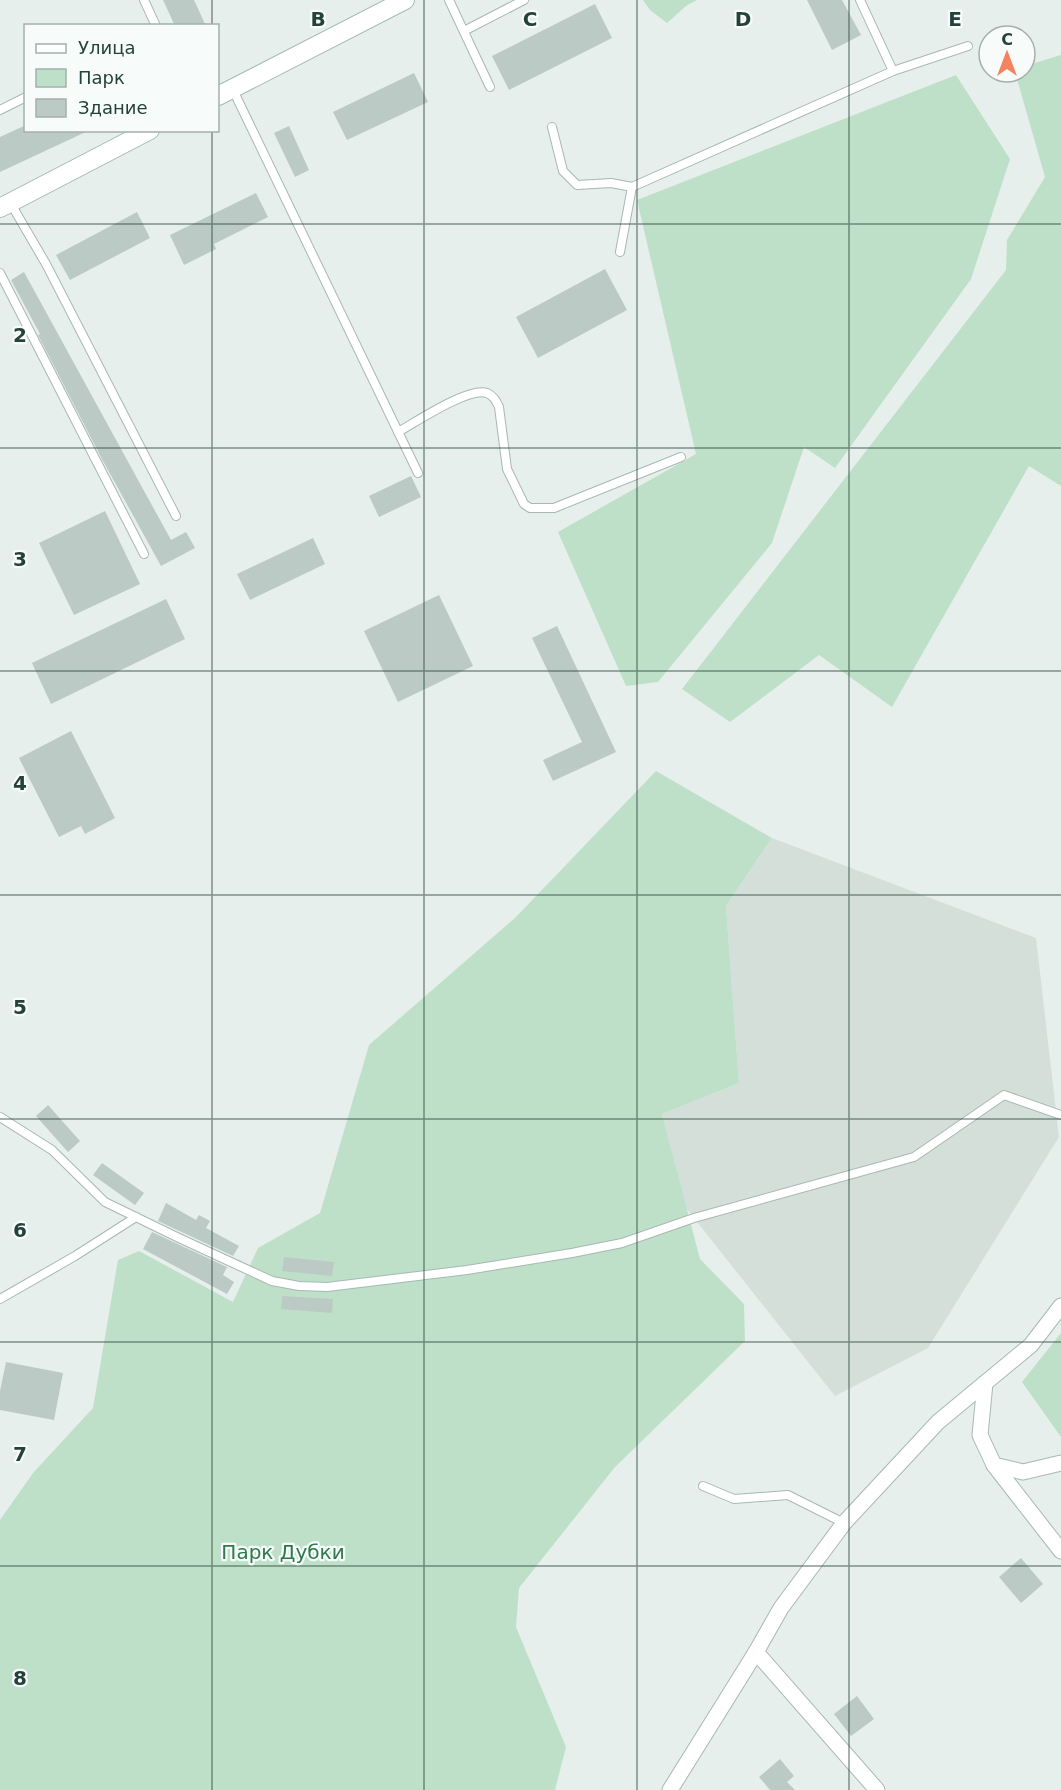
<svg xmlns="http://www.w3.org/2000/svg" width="1061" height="1790" font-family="'DejaVu Sans',sans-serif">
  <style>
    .built { fill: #d4dfda }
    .green { fill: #bfe0c8 }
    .building { fill: #bbcac4 }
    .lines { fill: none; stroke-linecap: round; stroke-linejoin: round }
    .lane-casing { stroke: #a8b8b2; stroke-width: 10 }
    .street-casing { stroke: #a8b8b2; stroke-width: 17 }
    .secondary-casing { stroke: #a4bbb3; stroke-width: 20 }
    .lane { stroke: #fff; stroke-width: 8 }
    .street { stroke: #fff; stroke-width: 15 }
    .secondary { stroke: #fff; stroke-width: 18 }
    .grid { fill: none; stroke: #24423a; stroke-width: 1.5; stroke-opacity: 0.55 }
    .labels { text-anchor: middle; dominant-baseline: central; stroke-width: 4.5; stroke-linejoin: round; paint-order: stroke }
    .park-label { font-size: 20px; fill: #2d7a4b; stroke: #f7fbf9 }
    .grid-label { font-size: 20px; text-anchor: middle; font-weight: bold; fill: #24423a; stroke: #f7fbf9; stroke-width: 4.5; stroke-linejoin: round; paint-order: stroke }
  </style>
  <rect width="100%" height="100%" fill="#e6efeb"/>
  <path class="built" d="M772 838 1036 938 1059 1137 928 1348 835 1396 686 1208 662 1114 739 1083 726 906Z"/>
  <g class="green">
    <path d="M643 0H697L686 6 667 23 650 10Z"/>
    <path d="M1061 55V486L1029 466 892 707 819 655 730 722 682 689 1006 270 1007 240 1045 177 1015 72H1025V66Z"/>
    <path d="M956 75 1010 159 971 279 835 468 804 447 772 543 658 682 626 686 558 532 696 454 637 200Z"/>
    <path d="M656 771 772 838 726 906 739 1083 662 1114 700 1259 744 1304 745 1341 615 1467 519 1588 516 1627 566 1747 555 1790H0V1520L33 1473 93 1408 118 1260 139 1251 233 1302 258 1248 320 1213 369 1045 515 918Z"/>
    <path d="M1061 1333V1437L1022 1382Z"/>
  </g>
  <g class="building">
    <path d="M163 0H194L206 26H175Z"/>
    <path d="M807 0H842L861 35 832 50Z"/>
    <path d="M595 4 612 38 509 90 492 56Z"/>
    <path d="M414 73 428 102 347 140 333 112Z"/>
    <path d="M26 125V130H90L0 172V137Z"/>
    <path d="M289 126 309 170 295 177 274 133Z"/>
    <path d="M256 193 268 217 214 244 216 249 184 265 170 235Z"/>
    <path d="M137 212 150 238 70 280 56 255Z"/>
    <path d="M605 269 627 310 538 358 516 317Z"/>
    <path d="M24 272 171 540 186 532 195 548 161 566 103 461 38 335 40 334 11 280Z"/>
    <path d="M411 476 421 497 379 517 369 496Z"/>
    <path d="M105 511 140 584 74 615 39 543Z"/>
    <path d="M313 538 325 564 250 600 237 574Z"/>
    <path d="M439 595 473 666 398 702 364 631Z"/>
    <path d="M166 599 185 639 51 704 32 663Z"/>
    <path d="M557 626 616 752 553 781 543 760 582 742 532 638Z"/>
    <path d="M71 731 115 818 85 834 81 826 59 837 19 758Z"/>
    <path d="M48 1105 80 1141 68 1152 36 1116Z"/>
    <path d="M102 1163 144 1193 135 1205 93 1175Z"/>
    <path d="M166 1203 196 1220 199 1215 210 1221 206 1228 239 1246 233 1256 158 1221Z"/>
    <path d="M152 1232 227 1267 223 1275 234 1282 227 1294 143 1249Z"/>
    <path d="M284 1257 334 1262 332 1276 282 1271Z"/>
    <path d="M282 1296 333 1299 332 1313 281 1309Z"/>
    <path d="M6 1362 63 1373 54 1420 0 1410V1391Z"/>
    <path d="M1021 1558 1043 1584 1021 1603 999 1577Z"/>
    <path d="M857 1696 874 1719 851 1736 834 1714Z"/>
    <path d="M780 1759 794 1776 787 1782 795 1790H770L759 1777Z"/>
  </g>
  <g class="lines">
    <g class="lane-casing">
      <g id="lane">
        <path d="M144 0 156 26"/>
        <path d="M449 0 490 87"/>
        <path d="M464 31 524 0"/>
        <path d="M893 71 968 46"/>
        <path d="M233 90 418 473"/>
        <path d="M0 110 26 97"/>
        <path d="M552 127 563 171 577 185 611 183 632 187"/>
        <path d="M11 204 46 264 176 516"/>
        <path d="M620 252 632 187 893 71 860 0"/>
        <path d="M0 273 144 554"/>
        <path d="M398 432C416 422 468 387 487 393 494 396 496 401 499 407L507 469 524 504 530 508H554L681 457"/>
        <path d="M0 1117 52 1150 105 1202 179 1238 272 1281 299 1286 327 1287 467 1270 572 1253 622 1243 694 1218 914 1157 1004 1095 1061 1115"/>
        <path d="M0 1299 75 1256 136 1217"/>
        <path d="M703 1486 734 1499 788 1495 844 1523"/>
      </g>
    </g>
    <g class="street-casing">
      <g id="street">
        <path d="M985 1383 980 1435 994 1465 1023 1472 1061 1463"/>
        <path d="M994 1465 1061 1551"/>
        <path d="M756 1652 877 1790"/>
        <path d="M670 1790 756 1652 781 1608 844 1523 938 1422 1031 1345 1061 1306"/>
      </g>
    </g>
    <g class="secondary-casing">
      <g id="secondary">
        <path d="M218 96 405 0"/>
        <path d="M0 208 150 130"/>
      </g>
    </g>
    <use href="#lane" class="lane"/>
    <use href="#street" class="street"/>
    <use href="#secondary" class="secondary"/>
  </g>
  <path class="grid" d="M212 0V26M424 0V1790M637 0V1790M849 0V1790M212 130V1790M0 224H1061M0 448H1061M0 671H1061M0 895H1061M0 1119H1061M0 1342H1061M0 1566H1061"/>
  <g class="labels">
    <g class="park-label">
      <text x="283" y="1552">Парк Дубки</text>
    </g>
  </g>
  <g class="grid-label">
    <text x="318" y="26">B</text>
    <text x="530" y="26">C</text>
    <text x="743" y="26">D</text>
    <text x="955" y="26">E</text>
    <text x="20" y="342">2</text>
    <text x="20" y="566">3</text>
    <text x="20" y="790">4</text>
    <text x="20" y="1014">5</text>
    <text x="20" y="1237">6</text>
    <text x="20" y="1461">7</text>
    <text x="20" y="1685">8</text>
  </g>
  <rect x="24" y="24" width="195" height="108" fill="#f7fbf9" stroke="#a3b1ad" stroke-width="1.5"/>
  <rect x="36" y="44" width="30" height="9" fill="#ffffff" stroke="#a3b1ad" stroke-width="1.5"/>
  <text x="78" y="54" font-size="18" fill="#24423a">Улица</text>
  <rect x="36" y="69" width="30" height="18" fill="#bfe0c8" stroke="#a3b1ad" stroke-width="1.5"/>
  <text x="78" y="84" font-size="18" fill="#24423a">Парк</text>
  <rect x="36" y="99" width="30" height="18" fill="#bbcac4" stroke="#a3b1ad" stroke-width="1.5"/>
  <text x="78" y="114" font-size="18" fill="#24423a">Здание</text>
  <g transform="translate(1007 54)"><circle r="28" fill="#f7fbf9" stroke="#a3b1ad" stroke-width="1.5"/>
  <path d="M0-4.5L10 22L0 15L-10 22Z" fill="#f4845f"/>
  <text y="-9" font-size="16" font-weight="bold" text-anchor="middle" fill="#24423a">С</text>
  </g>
</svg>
